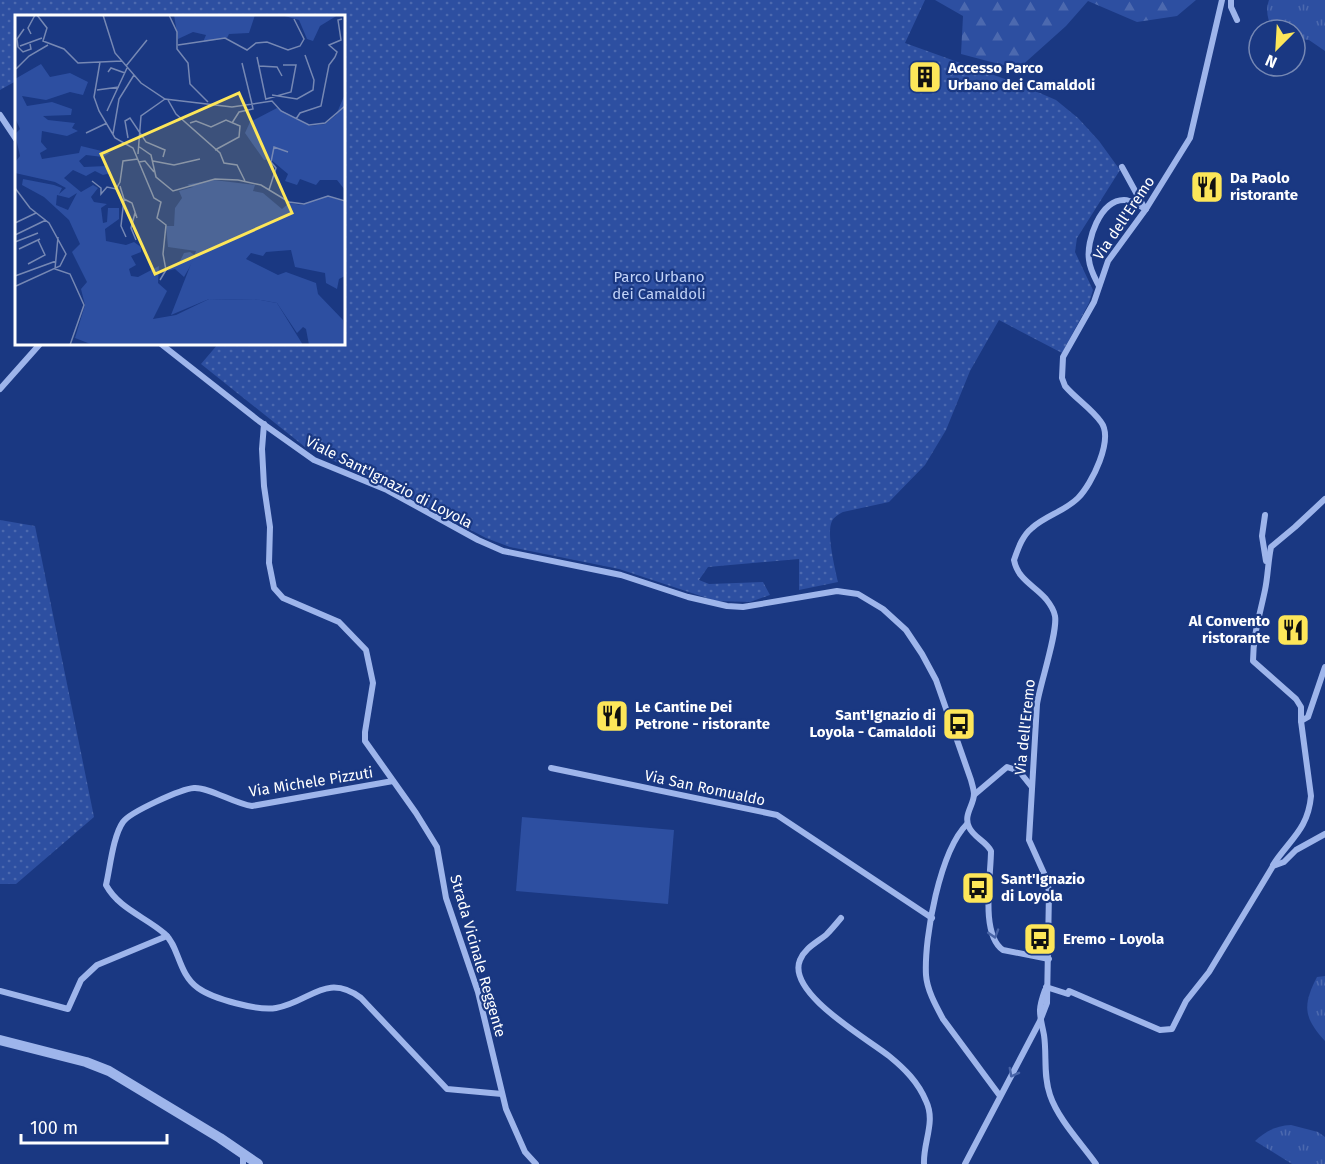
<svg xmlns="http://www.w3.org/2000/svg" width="1325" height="1164" font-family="'Fira Sans',sans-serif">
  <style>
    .grass { fill: url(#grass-tufts) }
    .forest { fill: url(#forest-firs) }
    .park { fill: url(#park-dots) }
    .garden { fill: #2d4fa1 }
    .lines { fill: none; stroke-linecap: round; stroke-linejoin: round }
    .minor { stroke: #9eb5eb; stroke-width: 6 }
    .tertiary { stroke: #9eb5eb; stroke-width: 10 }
    .oneway { stroke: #4864a7 }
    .labels { text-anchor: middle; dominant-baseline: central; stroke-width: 4.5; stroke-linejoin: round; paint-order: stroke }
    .poi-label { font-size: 15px; font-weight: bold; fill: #fff; stroke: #1a3882; text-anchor: start }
    .street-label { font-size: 15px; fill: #fff; stroke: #1a3882 }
    .park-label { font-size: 15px; fill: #c2d3f8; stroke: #1a3882 }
    .inset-road { fill: none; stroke: #7688b4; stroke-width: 1.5 }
    .view { fill: #fde659; fill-opacity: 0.15; stroke: #fde659; stroke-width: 3 }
    .inset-edge { fill: none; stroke: #fff; stroke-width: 3 }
  </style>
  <defs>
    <pattern id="grass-tufts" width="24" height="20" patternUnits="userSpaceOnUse" patternTransform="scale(1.5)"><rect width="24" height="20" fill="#2d4fa1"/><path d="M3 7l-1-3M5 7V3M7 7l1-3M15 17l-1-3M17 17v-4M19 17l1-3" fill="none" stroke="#4c69af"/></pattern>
    <pattern id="forest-firs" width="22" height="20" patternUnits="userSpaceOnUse" patternTransform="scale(1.5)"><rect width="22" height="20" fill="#2d4fa1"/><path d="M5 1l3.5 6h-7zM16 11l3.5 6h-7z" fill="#4c69af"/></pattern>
    <pattern id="park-dots" width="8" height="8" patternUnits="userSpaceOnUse" patternTransform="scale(1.5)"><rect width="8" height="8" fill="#2d4fa1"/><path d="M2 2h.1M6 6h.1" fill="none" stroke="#4c69af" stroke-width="1.8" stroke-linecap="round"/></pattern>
  </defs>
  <rect width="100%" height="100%" fill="#1a3882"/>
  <g class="grass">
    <path d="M1269 0H1325V51L1309 40 1301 39 1295 45V30H1273C1268 20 1265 11 1269 0Z"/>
    <path d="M1325 976V1041C1304 1018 1302 1006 1317 977Z"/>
    <path d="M1291 1125 1318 1132 1325 1137V1164H1292L1255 1141C1266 1131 1275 1126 1291 1125Z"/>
  </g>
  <path class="forest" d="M935 0H1196L1177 16 1137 22 1088 1 1066 26 1018 69 961 54 963 16Z"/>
  <g class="park">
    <path d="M0 0H925L905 43 1019 84 1056 100 1078 118 1099 141 1120 170 1077 238 1075 252 1093 290 1089 303 1062 353 999 320 970 371 946 430 925 465 889 502 843 512C839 514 834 517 832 521 826 533 835 568 838 582L799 590V559L708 567 699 580 709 584 763 582 770 595 750 602 716 601 619 569 510 547 486 538 398 492 305 447 201 364 218 344H344V16H16V81L0 90Z"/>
    <path d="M0 520 35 526 94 817 16 884H0Z"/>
  </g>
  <path class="garden" d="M522 817 674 830 668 904 516 891Z"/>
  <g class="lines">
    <g class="minor">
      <path d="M1231 0V7L1237 20"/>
      <path d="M0 115 16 139"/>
      <path d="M1122 167 1145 209"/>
      <path d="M1099 286C1095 278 1090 270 1089 260 1086 241 1100 200 1124 200 1131 200 1139 206 1146 209"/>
      <path d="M161 344 259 421 314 460 387 490 478 540 503 551 621 575 688 597 727 606 743 607 837 591 858 594 883 609 906 630 922 654 936 680 971 780C972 784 974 790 974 794 974 805 963 815 969 827 973 837 986 841 991 851 991 876 980 934 1003 950L1049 959"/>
      <path d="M0 389 40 344"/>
      <path d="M264 424 262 449 264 486 270 527 269 563 274 588 283 598 339 622 366 650 373 683 365 732V741L416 813 437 847 446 898 478 992 506 1109 525 1152 536 1164"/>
      <path d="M1265 515 1262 536 1266 561"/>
      <path d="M1301 721V707L1296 699 1253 661C1253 636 1260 614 1265 590 1268 576 1268 561 1271 547L1295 527 1325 499"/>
      <path d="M551 768 777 815 932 918"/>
      <path d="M393 781 252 806C235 804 209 787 194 788 181 789 130 812 123 822 113 836 110 868 106 885 119 909 146 917 165 934 179 946 178 974 198 988 213 999 258 1011 276 1008 310 1002 326 972 361 998L447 1089 502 1094"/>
      <path d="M974 795 1007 767 1019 771 1031 786"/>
      <path d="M967 824C940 851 924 937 926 975 927 990 936 1006 943 1019L1000 1096"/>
      <path d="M1273 865C1289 840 1308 830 1311 796L1301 721 1308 717 1325 667"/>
      <path d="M841 918C836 924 831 930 826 935 816 943 805 948 800 960 786 993 868 1039 889 1056 905 1069 918 1082 926 1101 936 1122 923 1142 924 1164"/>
      <path d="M1046 987 1068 994 1069 991 1160 1030 1172 1029 1186 1001 1209 972 1273 866 1284 862 1296 850 1325 834"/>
      <path d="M1045 990C1037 1012 1040 1014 1044 1035 1047 1055 1043 1075 1050 1095 1058 1119 1081 1143 1096 1164"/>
      <path d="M0 991 68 1009 81 980 97 965 167 936"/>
      <path d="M243 1155V1164"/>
      <path d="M965 1164 1040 1021 1047 1003 1049 892 1047 880 1029 840 1037 704C1040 684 1058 632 1055 616 1054 610 1050 604 1046 599 1034 585 1018 580 1014 560 1018 549 1022 536 1032 528 1045 516 1065 511 1078 498 1092 484 1114 439 1101 422 1091 408 1076 399 1065 386L1062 378 1063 357 1094 302 1108 261 1146 209 1190 138 1222 0"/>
    </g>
    <path class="tertiary" d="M0 1040 86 1062 109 1071 220 1138 258 1164"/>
  </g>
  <defs><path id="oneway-chevron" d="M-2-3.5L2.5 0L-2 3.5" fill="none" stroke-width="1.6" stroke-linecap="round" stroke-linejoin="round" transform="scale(1.5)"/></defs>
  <g class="oneway">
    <use href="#oneway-chevron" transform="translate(994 934) rotate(73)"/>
    <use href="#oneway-chevron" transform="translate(1013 1073) rotate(118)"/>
  </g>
  <defs>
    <g id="building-square" transform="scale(1.725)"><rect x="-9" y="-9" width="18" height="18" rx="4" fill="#fde659" stroke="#1a3882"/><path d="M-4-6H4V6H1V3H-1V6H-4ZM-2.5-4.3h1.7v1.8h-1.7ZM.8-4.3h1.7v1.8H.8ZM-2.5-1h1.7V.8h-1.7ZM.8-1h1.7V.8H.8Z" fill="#111"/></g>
    <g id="restaurant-square" transform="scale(1.725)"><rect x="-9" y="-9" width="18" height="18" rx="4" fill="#fde659" stroke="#1a3882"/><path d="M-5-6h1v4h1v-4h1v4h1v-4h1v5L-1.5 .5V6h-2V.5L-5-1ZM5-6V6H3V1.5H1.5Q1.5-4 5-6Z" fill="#111"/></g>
    <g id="bus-square" transform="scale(1.725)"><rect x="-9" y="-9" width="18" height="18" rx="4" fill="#fde659" stroke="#1a3882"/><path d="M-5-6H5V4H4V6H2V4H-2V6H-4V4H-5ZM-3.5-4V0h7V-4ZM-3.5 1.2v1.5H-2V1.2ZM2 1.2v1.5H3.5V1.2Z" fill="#111"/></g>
  </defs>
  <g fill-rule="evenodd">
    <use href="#building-square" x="925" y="77"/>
    <use href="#restaurant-square" x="1207" y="187"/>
    <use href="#restaurant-square" x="1293" y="630"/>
    <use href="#restaurant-square" x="612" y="716"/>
    <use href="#bus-square" x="959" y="724"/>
    <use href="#bus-square" x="978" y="888"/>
    <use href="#bus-square" x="1040" y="939"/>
  </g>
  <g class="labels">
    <g class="poi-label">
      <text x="948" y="68">Accesso Parco<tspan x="948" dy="17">Urbano dei Camaldoli</tspan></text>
      <text x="1230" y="178">Da Paolo<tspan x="1230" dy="17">ristorante</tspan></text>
      <text x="1270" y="621" text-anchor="end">Al Convento<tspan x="1270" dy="17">ristorante</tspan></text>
      <text x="635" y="707">Le Cantine Dei<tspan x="635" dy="17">Petrone - ristorante</tspan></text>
      <text x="936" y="715" text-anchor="end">Sant'Ignazio di<tspan x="936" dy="17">Loyola - Camaldoli</tspan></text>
      <text x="1001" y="879">Sant'Ignazio<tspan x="1001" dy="17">di Loyola</tspan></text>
      <text x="1063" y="939">Eremo - Loyola</text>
    </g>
    <g class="street-label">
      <text transform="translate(1124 218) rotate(-56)">Via dell'Eremo</text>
      <text transform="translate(389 482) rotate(27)">Viale Sant'Ignazio di Loyola</text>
      <text transform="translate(1025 727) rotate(-84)">Via dell'Eremo</text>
      <text transform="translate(311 782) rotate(-9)">Via Michele Pizzuti</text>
      <text transform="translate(705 788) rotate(12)">Via San Romualdo</text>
      <text transform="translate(478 956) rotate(74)">Strada Vicinale Reggente</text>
    </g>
    <g class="park-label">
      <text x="659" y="277">Parco Urbano<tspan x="659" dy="17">dei Camaldoli</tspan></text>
    </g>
  </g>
  <g transform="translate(15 15)">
    <rect width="330" height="330" fill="#1a3882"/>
    <path d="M26 49 35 62 55 58 73 67 68 80 55 77 31 85 7 81 12 91 37 87 57 94 56 100 28 101 33 105 60 108 57 113 63 116 52 121 27 116 26 127 32 134 25 138 27 144 64 138 66 131 95 138 88 142 71 140 64 146 69 152 91 151 96 158 88 160 80 156 71 161 58 155 49 163 66 177 78 170 83 173 76 182 79 187 92 189 86 193 88 208 92 207 93 193H104V204L90 214 91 226 111 230 119 227 126 232V237L116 241 121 250 114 254 116 261 123 262 144 251 143 268 152 276 138 304 161 300 194 284 246 285 262 288 288 330H78L60 323 70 290 66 274 72 267 57 237 65 229 54 205 29 182 7 170 8 164 39 170 47 173 44 179 51 173 40 167 0 158V147L5 141 0 119 5 114 0 103V64ZM62 178 53 195 41 190 42 180 54 183Z" fill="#2d4fa1" fill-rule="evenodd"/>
    <path d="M159 0H240L234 18 214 19 212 23 188 27 191 20 178 17 163 24ZM266 0H323L305 11 298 26 292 24 284 5ZM175 237 181 241 169 262 160 254 152 256 164 248 169 238Z" fill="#2d4fa1"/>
    <path d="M330 79V175L322 165H305L301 170 285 164 282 170 270 166 273 159 255 144 249 145 230 118 235 107 262 93 295 111 310 109 321 100ZM199 165 240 170 238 176 248 178 267 194 274 188 287 190 312 181 330 187V261L324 264 322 274 311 268 310 258 280 252 276 235 251 237 248 241 236 238 231 244 263 260 271 257 301 268 303 279 328 305 330 330H294L291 314 288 312 282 318 262 288 246 285 194 284 156 300 181 236 153 232 151 211H159L160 193 167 183 164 176 178 172 172 170 175 169Z" fill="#2d4fa1"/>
    <path class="inset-road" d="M22 0 32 13 28 26 49 34 63 48 107 46M88 0 100 38 126 68 150 84 217 92 257 86 266 96 294 110 310 108 330 91M154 0 162 17V34L173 48 175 69 193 87M9 14 2 24 3 32 8 37 16 34 15 29M16 19 13 13 20 0M163 30 210 23 232 35 241 28 252 27 273 35 285 31 289 24 279 4M5 31 27 23M242 42 251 85M320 42 322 37 314 30 326 25 323 5 327 4M85 47 79 82 84 96 100 123 118 133 139 183 146 187 142 203 151 210 148 239 151 255 145 265M227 48 237 89M111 51 132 25M244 51 262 52 267 61M1 54 14 41 33 30M93 57 96 53 110 58M82 75 104 72M257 80 282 84 298 75 299 65 290 40M251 84 276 77 281 50H268M153 85 161 99 205 138 209 148 222 150 230 166M92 96 112 53M281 104 285 98 306 91 314 50 320 42M175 108 181 106 196 112 211 105 225 111 224 122 200 135M217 108 224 97 238 94 237 89M71 118 92 108M98 119 104 84 119 60M113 123 110 106 115 103 131 127 150 135 148 142M123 131 136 140 141 162 158 176 200 164 223 165 246 170 274 187 289 189 313 181 330 186M123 139 126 101 150 84M138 146 159 150 185 144M124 147 130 146 139 157M77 166 86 173V179L92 172 101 174 105 167 108 146 123 144M105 171 109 184 106 211 111 222M0 173 15 193 34 208 51 239 45 251 1 271M254 175 261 153 256 147 259 132 273 137M109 184 117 188 122 203M120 198 116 213 121 225M0 208 21 198M0 220 31 205M43 222 40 254 55 259 69 290 55 330M0 227 23 218M4 234 25 224M13 249 30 240 23 225M0 261 41 246"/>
    <path class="view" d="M224 78 277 198 140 259 86 139Z"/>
    <rect width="330" height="330" class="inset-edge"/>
  </g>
  <g transform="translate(1277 48) rotate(204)"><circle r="28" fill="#1a3882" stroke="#7688b4" stroke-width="1.5"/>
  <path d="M0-4.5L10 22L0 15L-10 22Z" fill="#fde659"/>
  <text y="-9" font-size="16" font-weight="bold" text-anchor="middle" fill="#ffffff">N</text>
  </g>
  <path d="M21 1134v9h146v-9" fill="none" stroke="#ffffff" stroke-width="3"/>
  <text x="30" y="1134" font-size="18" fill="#ffffff" stroke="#1a3882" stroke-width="4.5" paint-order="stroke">100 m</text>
</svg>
